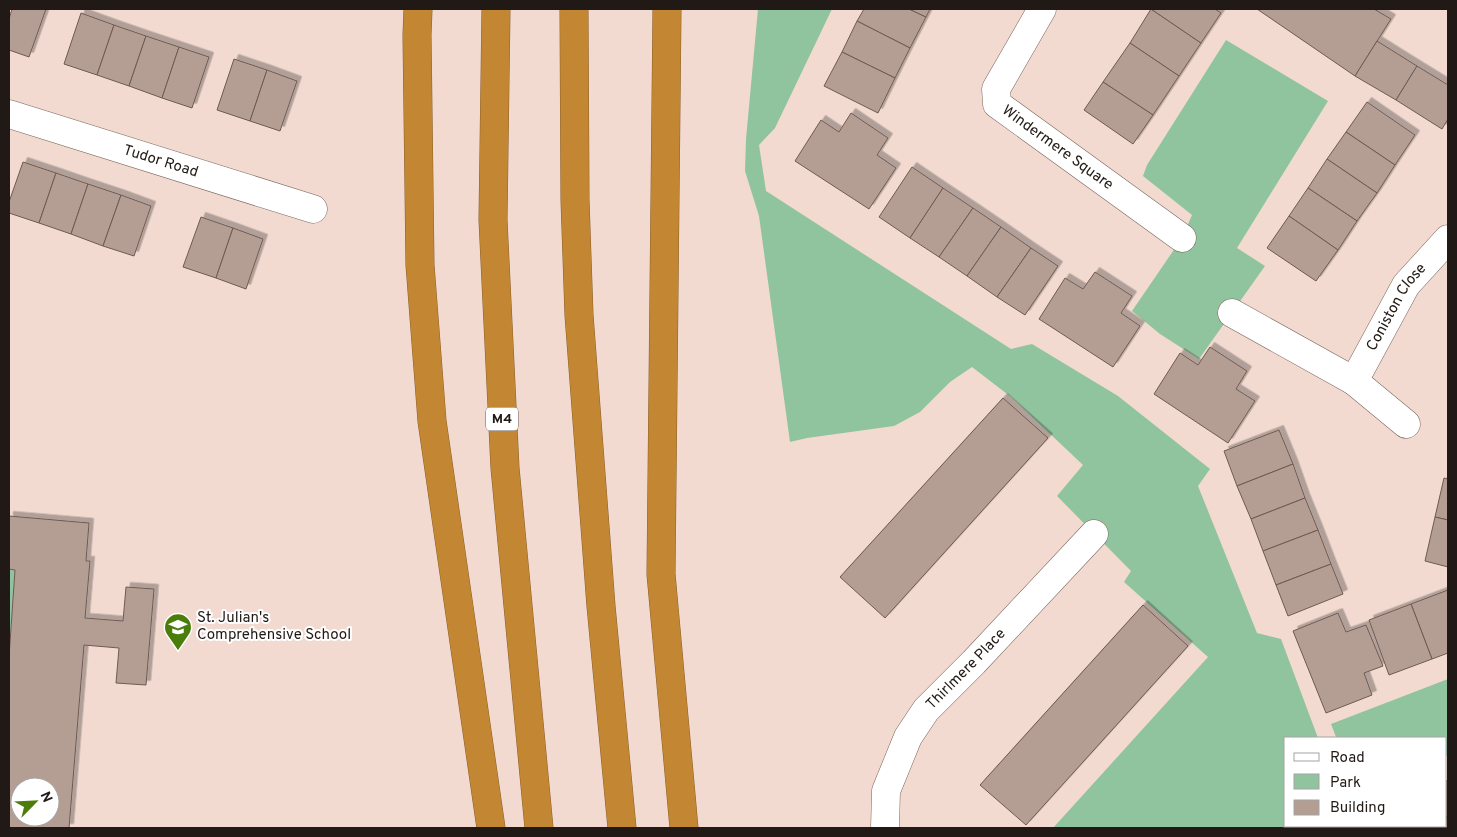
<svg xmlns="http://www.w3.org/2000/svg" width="1457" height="837" font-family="Overpass,sans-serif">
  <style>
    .green { fill: #90c49e }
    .building { fill: #b49e94; stroke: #6e5a51; fill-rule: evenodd; filter: url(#shadow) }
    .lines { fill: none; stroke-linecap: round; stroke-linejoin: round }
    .minor-casing { stroke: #7b665d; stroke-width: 29 }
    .highway-casing { stroke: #8a6029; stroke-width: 29 }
    .minor { stroke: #fff; stroke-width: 28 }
    .highway { stroke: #c38734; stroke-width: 28 }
    .labels { text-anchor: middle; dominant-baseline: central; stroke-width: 4; stroke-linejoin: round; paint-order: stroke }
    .shield { fill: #fff; stroke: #645e5b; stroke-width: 1 }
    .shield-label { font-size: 14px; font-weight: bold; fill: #211915 }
    .street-label { font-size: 15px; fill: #211915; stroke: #fff }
    .poi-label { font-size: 15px; fill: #211915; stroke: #fff; text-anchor: start }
  </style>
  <defs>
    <filter id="shadow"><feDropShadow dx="4.5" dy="-4.5" stdDeviation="0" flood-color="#0004"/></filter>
  </defs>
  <rect width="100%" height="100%" fill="#f2dad0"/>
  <g class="green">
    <path d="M758 9H832L775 128 759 145 766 191 1011 349 1032 344 1118 396 1210 469 1198 486 1257 633 1281 639 1318 738H1286V826H1354L1355 828H1053L1208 657 1124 582 1131 571 1057 496 1083 465 1011 397 972 367 950 382 920 412 894 426 807 438 790 442 759 216 745 171 746 139Z"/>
    <path d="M1226 40 1328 101 1237 248 1265 266 1199 359 1160 334 1132 311 1182 238 1192 215 1143 176 1147 165Z"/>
    <path d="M9 569 15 570 9 657Z"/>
    <path d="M1448 679V755L1446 756V738H1334L1336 737 1331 724Z"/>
  </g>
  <g class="building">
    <path d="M12 9H46L29 57 9 50V19Z"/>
    <path d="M864 9H909L926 17 910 48 857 21Z"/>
    <path d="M909 9H930L926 17Z"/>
    <path d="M1151 9 1201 43 1179 76 1130 43Z"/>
    <path d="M1151 9H1215L1221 13 1201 43Z"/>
    <path d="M1257 9H1374L1391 19 1355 76Z"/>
    <path d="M81 13 114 25 97 75 64 64Z"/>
    <path d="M857 21 910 48 895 78 842 52Z"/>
    <path d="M114 25 146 36 129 86 97 75Z"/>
    <path d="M146 36 179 47 162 98 129 86Z"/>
    <path d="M1377 41 1417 66 1396 100 1355 76Z"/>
    <path d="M1130 43 1179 76 1153 115 1103 82Z"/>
    <path d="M179 47 209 57 192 108 162 98Z"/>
    <path d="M842 52 895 78 878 113 824 86Z"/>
    <path d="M234 59 267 70 250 121 217 110Z"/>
    <path d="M1417 66 1448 85V119L1442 129 1396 100Z"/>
    <path d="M267 70 297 81 280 131 250 121Z"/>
    <path d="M1103 82 1153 115 1133 144 1084 110Z"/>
    <path d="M1367 102 1415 135 1395 165 1346 132Z"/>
    <path d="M851 113 888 138 877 155 896 168 869 209 795 161 821 120 839 132Z"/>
    <path d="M1346 132 1395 165 1377 193 1327 159Z"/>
    <path d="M1327 159 1377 193 1357 221 1308 188Z"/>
    <path d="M23 162 56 173 39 223 9 213V202Z"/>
    <path d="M912 167 943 188 910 238 879 217Z"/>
    <path d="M56 173 88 184 71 234 39 223Z"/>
    <path d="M88 184 121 195 103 246 71 234Z"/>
    <path d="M943 188 973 208 939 257 910 238Z"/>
    <path d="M1308 188 1357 221 1338 250 1289 216Z"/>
    <path d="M121 195 151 206 134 256 103 246Z"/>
    <path d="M973 208 1001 227 967 276 939 257Z"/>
    <path d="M1289 216 1338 250 1316 281 1267 248Z"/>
    <path d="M201 217 233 228 216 278 183 267Z"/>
    <path d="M1001 227 1031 248 997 297 967 276Z"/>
    <path d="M233 228 263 239 246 289 216 278Z"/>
    <path d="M1031 248 1058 266 1025 315 997 297Z"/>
    <path d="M1095 272 1132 296 1121 313 1140 326 1113 367 1039 319 1065 278 1083 289Z"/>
    <path d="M1210 347 1247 371 1236 389 1255 401 1228 443 1154 394 1180 353 1198 365Z"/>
    <path d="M1003 398 1048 438 885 618 840 577Z"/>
    <path d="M1279 430 1293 464 1237 486 1224 451Z"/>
    <path d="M1293 464 1305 498 1251 519 1237 486Z"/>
    <path d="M1444 478 1448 479V520L1435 517Z"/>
    <path d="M1305 498 1318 530 1263 551 1251 519Z"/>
    <path d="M9 516 89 523 86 561H90L85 618 123 621 126 587 154 589 146 685 116 683 119 648 84 645 69 828H9V657L15 570 9 569ZM20 787H50V817H20Z"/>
    <path d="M1435 517 1448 520V567L1425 561Z"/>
    <path d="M1318 530 1331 564 1276 585 1263 551Z"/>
    <path d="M1331 564 1343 594 1288 616 1276 585Z"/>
    <path d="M1448 590V653L1432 659 1411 604Z"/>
    <path d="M1411 604 1432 659 1389 675 1369 620Z"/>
    <path d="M1143 605 1188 646 1026 825 980 785Z"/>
    <path d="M1338 613 1346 632 1366 625 1383 666 1364 673 1372 695 1326 713 1293 631Z"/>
    <path d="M1448 780V822L1446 816V781Z"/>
    <path d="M1446 816 1448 822V828H1375L1374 826H1446Z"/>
  </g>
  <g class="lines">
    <g class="minor-casing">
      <g id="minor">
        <path id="s1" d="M1042 9 996 89 997 104 1182 238"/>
        <path id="s2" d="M9 114 313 209"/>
        <path id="s3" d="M1232 313 1354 381 1406 285 1448 239"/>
        <path d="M1354 381 1406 424"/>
        <path id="s4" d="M885 828 886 791 908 737 926 710 974 662 1094 534"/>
      </g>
    </g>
    <g class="highway-casing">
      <g id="highway">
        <path d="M418 9 417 35 420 265 432 421 491 828"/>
        <path d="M496 9 493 220 505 468 539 828"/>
        <path d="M574 9 575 200 579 315 601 606 622 828"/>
        <path d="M667 9 661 574 684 828"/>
      </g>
    </g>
    <use href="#minor" class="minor"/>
    <use href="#highway" class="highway"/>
  </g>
  <defs>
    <g id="school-pin" transform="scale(1.4375)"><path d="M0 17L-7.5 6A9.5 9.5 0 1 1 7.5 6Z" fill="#4b7d0a" stroke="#fff"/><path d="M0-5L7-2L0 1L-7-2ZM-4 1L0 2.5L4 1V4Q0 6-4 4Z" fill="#fff"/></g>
  </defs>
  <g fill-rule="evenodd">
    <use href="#school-pin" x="178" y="627"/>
  </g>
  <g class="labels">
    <rect class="shield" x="486" y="407.5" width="32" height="23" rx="4"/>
    <g class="shield-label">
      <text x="502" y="419">M4</text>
    </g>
    <g class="street-label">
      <text stroke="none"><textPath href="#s1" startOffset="182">Windermere Square</textPath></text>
      <text stroke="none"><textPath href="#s2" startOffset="159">Tudor Road</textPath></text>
      <text stroke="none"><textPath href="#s3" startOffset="225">Coniston Close</textPath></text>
      <text stroke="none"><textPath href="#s4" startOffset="185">Thirlmere Place</textPath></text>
    </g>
    <g class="poi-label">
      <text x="197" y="618">St. Julian's<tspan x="197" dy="17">Comprehensive School</tspan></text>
    </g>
  </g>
  <rect width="1457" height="837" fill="none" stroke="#211915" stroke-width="20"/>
  <rect x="1284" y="737" width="162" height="90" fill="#ffffff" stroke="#a6a3a1"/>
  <rect x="1294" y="753" width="25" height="8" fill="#ffffff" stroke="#a6a3a1"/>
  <text x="1330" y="762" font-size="15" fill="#211915">Road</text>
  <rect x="1294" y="774" width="25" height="15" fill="#90c49e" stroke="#a6a3a1"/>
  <text x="1330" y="787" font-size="15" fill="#211915">Park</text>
  <rect x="1294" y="800" width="25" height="15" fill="#b49e94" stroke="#a6a3a1"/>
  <text x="1330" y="812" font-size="15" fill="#211915">Building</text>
  <g transform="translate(35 802) rotate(66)"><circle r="24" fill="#ffffff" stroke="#a6a3a1"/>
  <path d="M0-4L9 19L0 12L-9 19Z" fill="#4b7d0a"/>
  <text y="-8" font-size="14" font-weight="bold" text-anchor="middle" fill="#211915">N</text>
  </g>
</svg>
